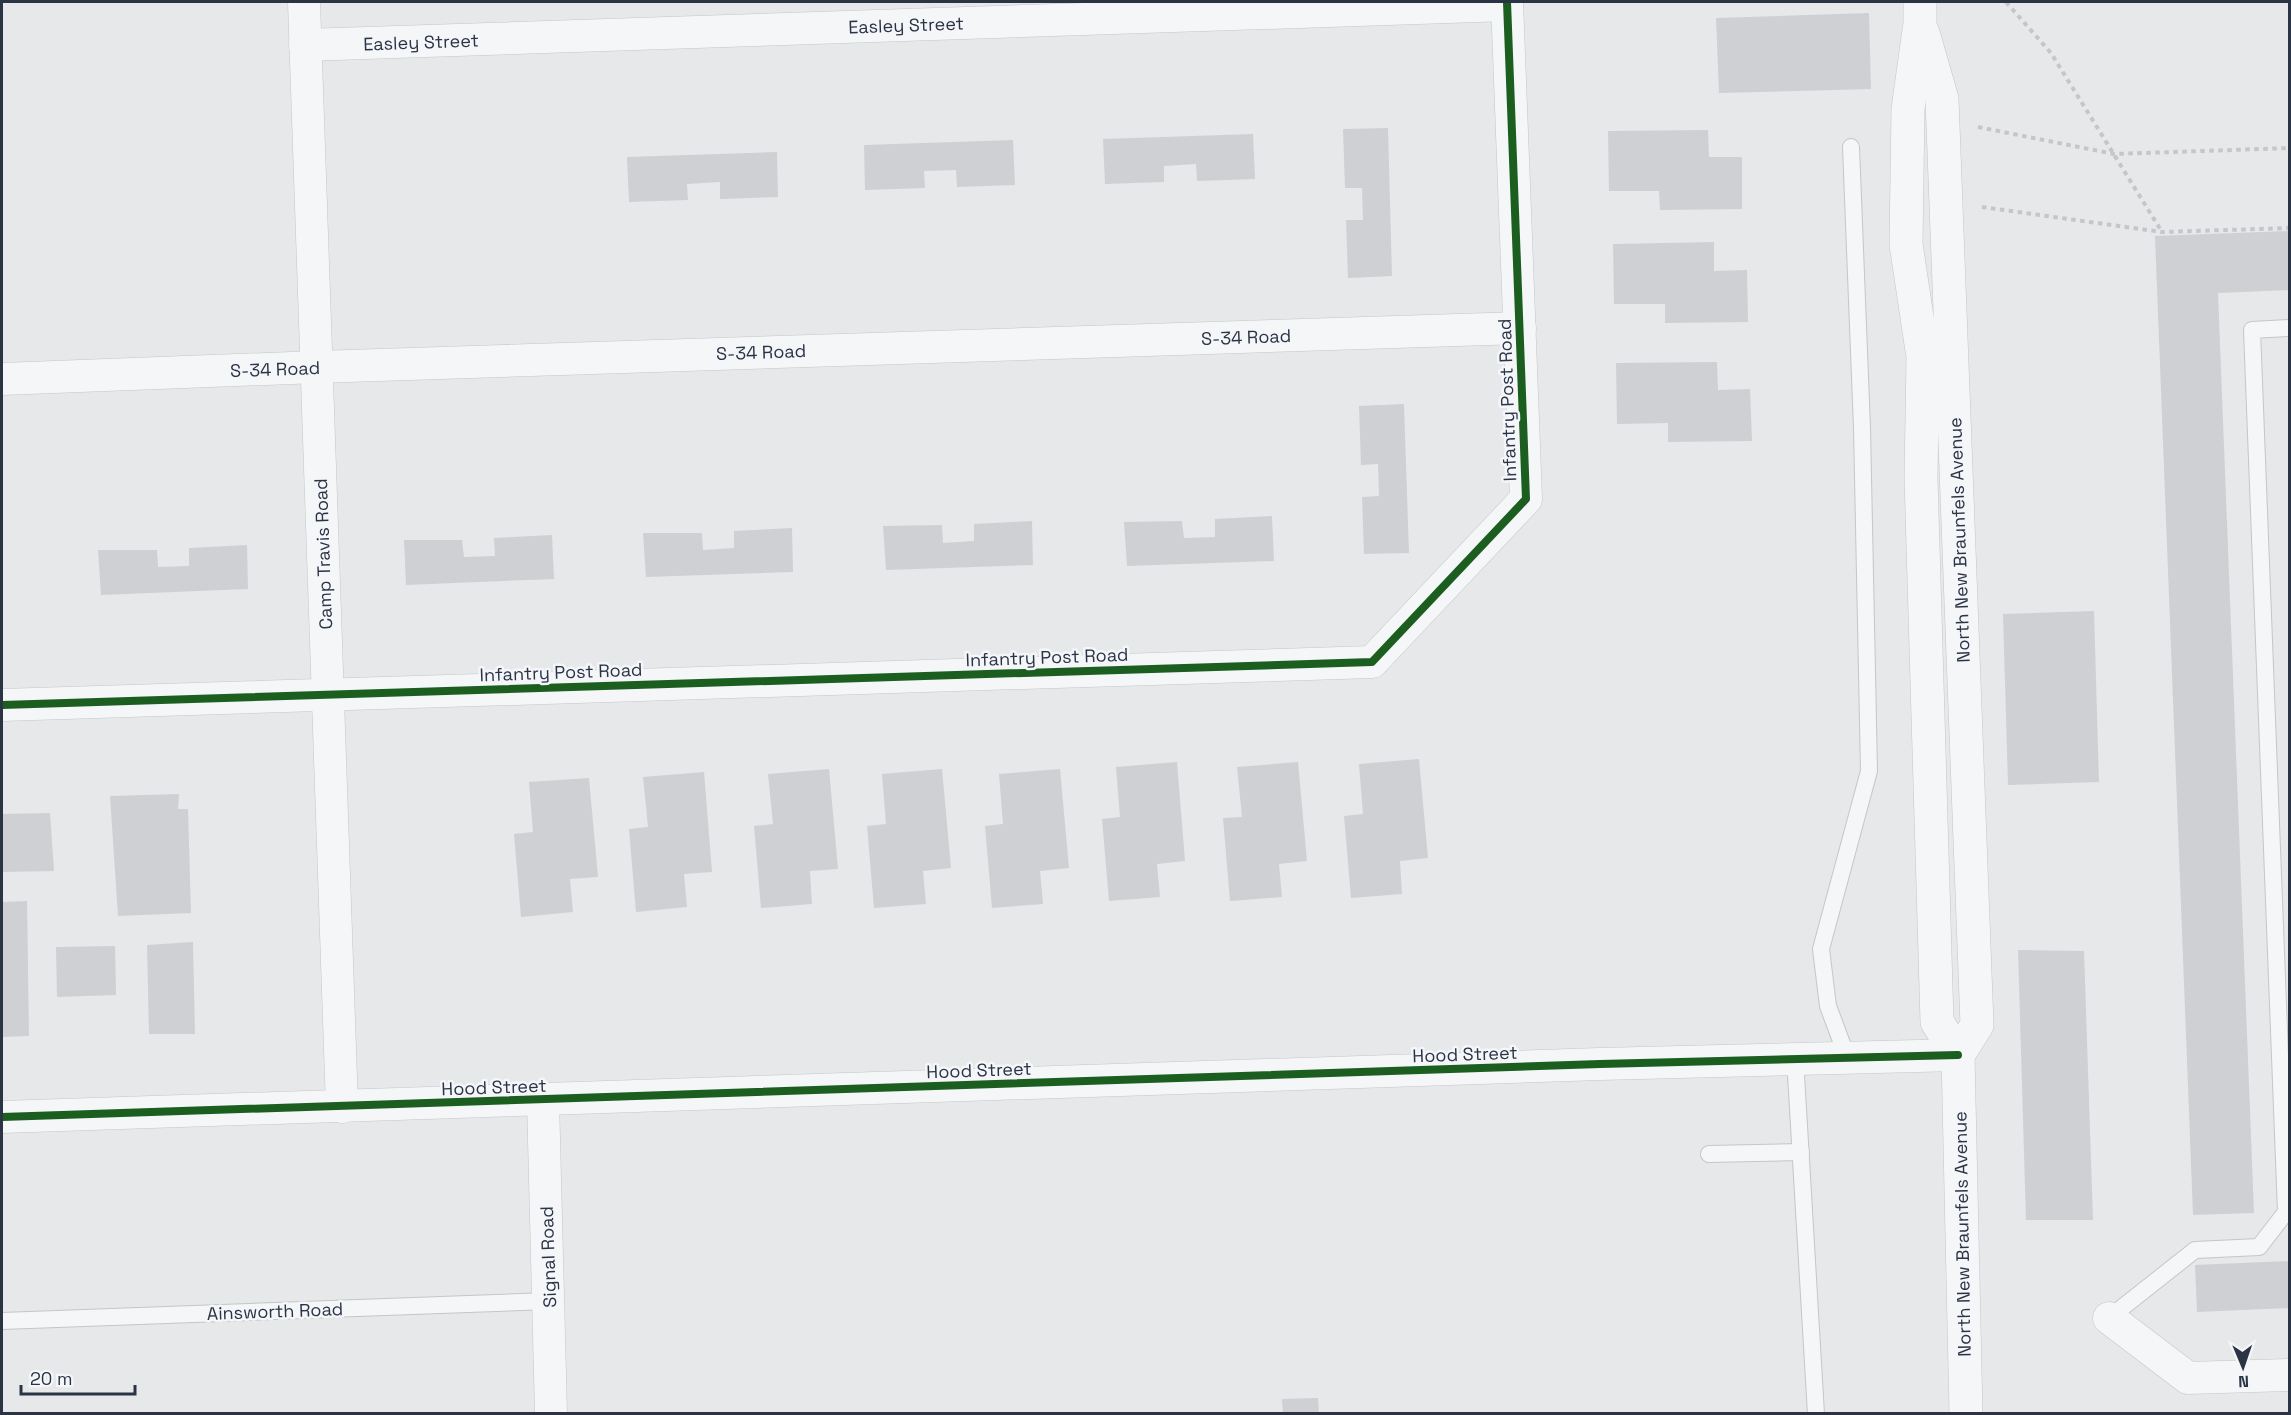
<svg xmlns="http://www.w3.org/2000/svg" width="2291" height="1415" font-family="'Space Grotesk',sans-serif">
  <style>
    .building { fill: #ced0d3 }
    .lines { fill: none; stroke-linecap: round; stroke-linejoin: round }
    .service-casing { stroke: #c4c6c8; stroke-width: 18 }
    .minor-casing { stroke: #c4c6c8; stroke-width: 33 }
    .tertiary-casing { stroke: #c4c6c8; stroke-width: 34 }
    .path { stroke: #c5c6ca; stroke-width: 4; stroke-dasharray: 4.5 4.5; stroke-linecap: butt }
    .service { stroke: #f5f6f7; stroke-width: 16 }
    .minor { stroke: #f5f6f7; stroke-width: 32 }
    .tertiary { stroke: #f5f6f7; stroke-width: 33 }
    .cycleway-casing { stroke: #f4f6f9; stroke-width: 11 }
    .cycleway { stroke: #1b5e20; stroke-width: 8 }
    .labels { text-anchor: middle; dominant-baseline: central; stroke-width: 5; stroke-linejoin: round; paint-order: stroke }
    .street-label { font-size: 18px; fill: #2b3445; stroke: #f4f6f9 }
  </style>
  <rect width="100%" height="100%" fill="#e6e8ea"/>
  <g class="building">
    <path d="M1869 13 1871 89 1719 93 1716 18Z"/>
    <path d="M1388 128 1392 276 1348 278 1346 220H1363L1362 188H1345L1343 129Z"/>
    <path d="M1708 130 1709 157H1742V209L1660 210 1659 191H1609L1608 131Z"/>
    <path d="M1253 134 1255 179 1197 181 1196 164 1164 166V182L1105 184 1103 139Z"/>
    <path d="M1013 140 1015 185 957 187 956 170 924 171 925 188 865 190 864 145Z"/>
    <path d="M777 152 778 197 720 199V182L687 184 688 200 629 202 627 157Z"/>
    <path d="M2290 231V290L2218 293 2254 1213 2193 1215 2155 236Z"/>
    <path d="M1714 242V271L1747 270 1748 322 1665 323V304H1614L1613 244Z"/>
    <path d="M1717 362 1718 390 1750 389 1752 441 1668 442V423L1617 424 1616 363Z"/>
    <path d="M1404 404 1409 553 1364 554 1362 497 1379 496 1378 464 1361 465 1359 406Z"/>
    <path d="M1272 516 1274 561 1127 566 1124 522 1182 521 1184 538 1215 537V519Z"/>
    <path d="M1032 521 1033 565 886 570 883 526 942 525 943 543 974 541V524Z"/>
    <path d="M792 528 793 572 646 577 643 533H702L703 550 734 548V531Z"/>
    <path d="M552 535 554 579 406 585 404 540H462L464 557 495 556 494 538Z"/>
    <path d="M247 545 248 589 101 595 98 550H157L158 567 189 566V548Z"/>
    <path d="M2094 611 2099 782 2008 785 2003 614Z"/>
    <path d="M1419 759 1428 858 1400 861 1402 894 1351 898 1344 816 1363 814 1359 764Z"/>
    <path d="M1177 762 1185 861 1157 864 1160 897 1109 901 1102 819 1120 817 1116 767Z"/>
    <path d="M1298 762 1307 861 1279 864 1282 897 1230 901 1223 818 1242 817 1237 767Z"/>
    <path d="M829 769 838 869 810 871 812 904 761 908 754 826 773 824 768 774Z"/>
    <path d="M942 769 951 868 923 871 926 904 874 908 867 826 886 824 882 774Z"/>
    <path d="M1060 769 1069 868 1040 871 1043 904 992 908 985 826 1003 824 999 774Z"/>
    <path d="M704 772 712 872 684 874 687 907 636 912 629 829 648 827 643 777Z"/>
    <path d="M589 778 598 877 570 879 573 912 521 917 514 834 533 832 529 782Z"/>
    <path d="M179 794 178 809H188L191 913 118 916 110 796Z"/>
    <path d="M50 813 54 871 2 872V814Z"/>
    <path d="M27 901 29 1036 2 1037V902Z"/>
    <path d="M193 942 195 1034H149L147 945Z"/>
    <path d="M115 946 116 995 57 997 56 947Z"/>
    <path d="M2018 950 2084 951 2093 1220H2026Z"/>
    <path d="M2290 1261V1308L2197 1312 2195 1265Z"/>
    <path d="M1318 1398 1319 1414H1283L1282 1399Z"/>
  </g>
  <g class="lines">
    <g class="service-casing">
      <g id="service">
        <path d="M2290 328 2252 330 2286 1212H2290"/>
        <path d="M1847 1057 1828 1006 1821 949 1869 771 1862 428 1851 147"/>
        <path d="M1795 1058 1816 1414"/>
        <path d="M1709 1154 1801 1152"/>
        <path d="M2109 1318 2195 1250 2259 1247 2286 1212"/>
        <path d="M2 1321 549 1301"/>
      </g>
    </g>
    <g class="minor-casing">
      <g id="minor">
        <path d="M304 2 342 1107"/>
        <path d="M305 45 1507 5"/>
        <path d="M2 379 317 367 1520 328"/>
        <path d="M2 705 1372 662 1526 499 1507 2"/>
        <path d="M543 1100 551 1414"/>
        <path d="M2 1117 1600 1064 1958 1055"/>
        <path d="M2109 1318 2188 1378 2290 1375"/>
      </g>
    </g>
    <g class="tertiary-casing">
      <g id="tertiary">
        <path d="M1920 2V23L1908 109 1906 244 1923 357 1921 478 1937 1022 1958 1055 1966 1414"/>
        <path d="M1923 33 1942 99 1977 1025 1958 1055"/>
      </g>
    </g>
    <g class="path">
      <path d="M2006 2 2051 53 2162 232"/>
      <path d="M1978 127 2114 154 2290 148"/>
      <path d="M1982 207 2162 232 2290 228"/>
    </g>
    <use href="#service" class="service"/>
    <use href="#minor" class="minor"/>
    <use href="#tertiary" class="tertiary"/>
    <g class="cycleway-casing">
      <g id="cycleway">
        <path d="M2 705 1372 662 1526 499 1507 2"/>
        <path d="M2 1117 1600 1064 1958 1055"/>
      </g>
    </g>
    <use href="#cycleway" class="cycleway"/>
  </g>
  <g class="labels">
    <g class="street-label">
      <text transform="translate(906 25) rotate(-2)">Easley Street</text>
      <text transform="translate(421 42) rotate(-2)">Easley Street</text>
      <text transform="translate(1246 337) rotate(-2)">S-34 Road</text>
      <text transform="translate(761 352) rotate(-2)">S-34 Road</text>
      <text transform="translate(275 369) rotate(-2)">S-34 Road</text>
      <text transform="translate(1507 400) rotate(-92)">Infantry Post Road</text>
      <text transform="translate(1959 540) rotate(-92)">North New Braunfels Avenue</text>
      <text transform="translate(323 554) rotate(-92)">Camp Travis Road</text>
      <text transform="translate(1047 657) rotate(-2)">Infantry Post Road</text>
      <text transform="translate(561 672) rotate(-2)">Infantry Post Road</text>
      <text transform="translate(1465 1054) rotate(-2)">Hood Street</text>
      <text transform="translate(979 1070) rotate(-2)">Hood Street</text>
      <text transform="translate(494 1087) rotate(-2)">Hood Street</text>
      <text transform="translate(1962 1234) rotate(-91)">North New Braunfels Avenue</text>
      <text transform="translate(548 1257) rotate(-92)">Signal Road</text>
      <text transform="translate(275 1311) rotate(-2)">Ainsworth Road</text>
    </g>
  </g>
  <rect width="2291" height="1415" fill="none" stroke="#2b3445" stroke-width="6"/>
  <g transform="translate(2243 1367) rotate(178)" stroke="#f4f6f9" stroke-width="4.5" paint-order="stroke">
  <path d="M0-4.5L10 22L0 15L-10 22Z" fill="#2b3445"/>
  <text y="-9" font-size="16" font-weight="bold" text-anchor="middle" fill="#2b3445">N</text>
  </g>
  <path d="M21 1385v9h114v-9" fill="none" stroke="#2b3445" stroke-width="3"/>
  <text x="30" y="1385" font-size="18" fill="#2b3445" stroke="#f4f6f9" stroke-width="4.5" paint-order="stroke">20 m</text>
</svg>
